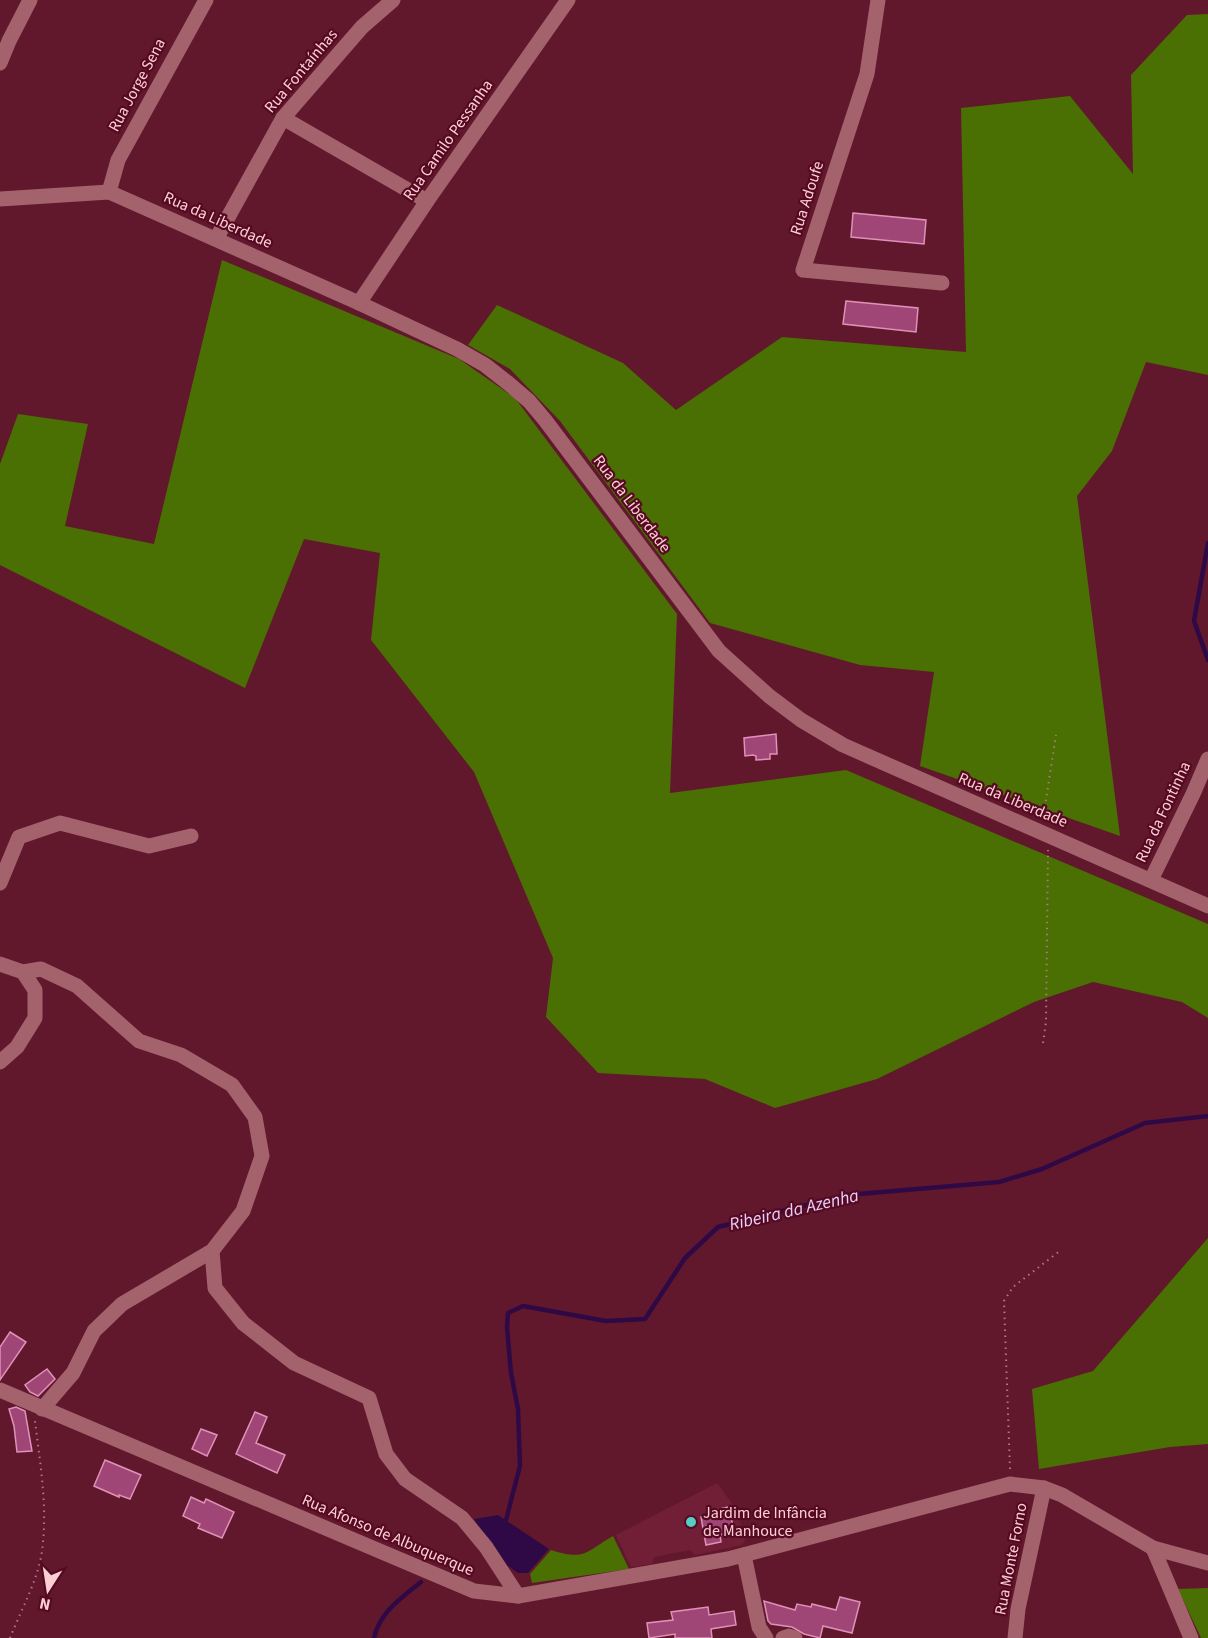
<svg xmlns="http://www.w3.org/2000/svg" width="1208" height="1638" font-family="'Source Sans 3',sans-serif">
  <style>
    .built { fill: #711f37 }
    .green { fill: #4a6f02 }
    .water { fill: #2f0946 }
    .lines { fill: none; stroke-linecap: round; stroke-linejoin: round }
    .stream { stroke: #2f0946; stroke-width: 4.5 }
    .building { fill: #a04677; stroke: #df91b8; stroke-width: 1.5 }
    .path { stroke: #b27784; stroke-width: 2; stroke-dasharray: 1.5 4.5; stroke-linecap: butt }
    .minor { stroke: #a4626d; stroke-width: 15 }
    .poi-dot { fill: #55cec5; stroke: #550a22; stroke-width: 2 }
    .labels { text-anchor: middle; dominant-baseline: central; stroke-width: 4.5; stroke-linejoin: round; paint-order: stroke }
    .street-label { font-size: 16px; fill: #fdcfd5; stroke: #550a22 }
    .poi-label { font-size: 16px; fill: #fdcfd5; stroke: #550a22; text-anchor: start }
    .water-label { font-size: 18px; font-style: italic; fill: #e7d0fc; stroke: #550a22 }
  </style>
  <rect width="100%" height="100%" fill="#61182c"/>
  <path class="built" d="M717 1483 736 1509 745 1540 742 1545 695 1555 690 1550 654 1557 652 1564 631 1567 616 1535Z"/>
  <g class="green">
    <path d="M1208 14V375L1146 362 1112 451 1077 496 1120 836 920 766 934 672 860 665 710 623 560 421 510 369 468 345 497 305 623 363 676 410 782 337 966 352 961 108 1070 96 1133 174 1131 75 1187 15Z"/>
    <path d="M222 260 459 359 515 398 677 614 670 793 846 770 1208 924V1018L1182 1002 1093 982 1034 1002 877 1079 775 1108 705 1079 598 1073 546 1017 553 958 474 772 371 640 380 553 304 539 245 688 0 565V464L18 414 88 424 65 526 154 544Z"/>
    <path d="M1208 1238V1444L1170 1447 1039 1469 1032 1389 1093 1371Z"/>
    <path d="M613 1536 629 1569 532 1583 530 1574 551 1550C586 1561 585 1552 613 1536Z"/>
    <path d="M1208 1588V1638H1201L1178 1589Z"/>
  </g>
  <path class="water" d="M498 1515 549 1549 528 1573H518L505 1564 474 1519Z"/>
  <g class="lines">
    <g class="stream">
      <path d="M1208 543 1194 621 1208 660"/>
      <path d="M502 1524 506 1520 520 1466 518 1409 511 1373 507 1327 508 1313 523 1306 606 1321 645 1319 685 1258 718 1227 847 1195 999 1182 1042 1169 1145 1123 1208 1116"/>
      <path d="M374 1638C380 1612 401 1598 421 1582"/>
    </g>
  </g>
  <g class="building">
    <path d="M853 213 926 220 924 244 851 237Z"/>
    <path d="M846 301 918 308 916 332 843 324Z"/>
    <path d="M776 734 777 754H770V759L756 760V756L753 755 745 756 744 738Z"/>
    <path d="M10 1332 26 1342 0 1380V1347Z"/>
    <path d="M47 1369 55 1379 38 1396 30 1392 25 1385Z"/>
    <path d="M16 1407 25 1411 32 1451 17 1452 14 1426 9 1409Z"/>
    <path d="M255 1412 267 1417 256 1443 285 1455 277 1473 236 1454Z"/>
    <path d="M201 1429 217 1435 207 1456 192 1449Z"/>
    <path d="M105 1460 141 1475 130 1499 119 1495V1497L94 1486Z"/>
    <path d="M191 1497 204 1503 206 1499 234 1512 222 1538 198 1528 200 1524 183 1516Z"/>
    <path d="M729 1507 734 1532 720 1535 721 1542 706 1545 701 1517 710 1516 709 1511Z"/>
    <path d="M840 1597 860 1602 852 1633 823 1626 820 1638 804 1634 792 1627 771 1624 768 1621 764 1601 795 1610 797 1604 811 1607 812 1604 836 1610Z"/>
    <path d="M708 1607 709 1615 734 1611 736 1625 711 1629 712 1638H675V1634L649 1638 647 1623 673 1620 671 1612Z"/>
  </g>
  <g class="lines">
    <g class="path">
      <path d="M1043 819 1056 735"/>
      <path d="M1043 1043 1046 1022 1048 850"/>
      <path d="M1010 1469 1004 1301 1013 1287 1061 1250"/>
      <path d="M10 1638C21 1610 38 1580 42 1551 48 1508 40 1463 35 1421"/>
    </g>
    <g class="minor">
      <path d="M878 0 867 74 803 270 942 283"/>
      <path d="M0 63 9 41 30 0"/>
      <path d="M283 118 427 201"/>
      <path d="M109 192 118 160 206 0"/>
      <path d="M0 199 109 192 359 303 457 349 485 365 508 383 529 401 545 420 719 651 769 696 801 720 843 745 1208 906"/>
      <path d="M216 239 283 118 362 27 393 0"/>
      <path d="M359 303 427 201 568 0"/>
      <path d="M1151 880 1193 794 1208 759"/>
      <path d="M0 883 19 837 60 823 149 846 191 836"/>
      <path d="M0 964 23 972 35 990V1018L17 1047 0 1062"/>
      <path d="M23 972 41 969 77 986 139 1041 181 1055 232 1085 255 1117 262 1156 243 1211 212 1251 122 1304 94 1331 73 1373 42 1409"/>
      <path d="M212 1251 215 1288 243 1323 294 1363 369 1398 386 1454 405 1479 462 1518 486 1547 518 1596"/>
      <path d="M0 1390 474 1591 518 1596 728 1559 1010 1484 1044 1488 1062 1495 1153 1548 1208 1563"/>
      <path d="M1153 1548 1191 1638"/>
      <path d="M744 1555 759 1627 766 1638"/>
      <path d="M783 1638 789 1636 795 1638"/>
      <path d="M1015 1638 1018 1609 1044 1488"/>
    </g>
  </g>
  <circle class="poi-dot" cx="691" cy="1522" r="6"/>
  <g class="labels">
    <g class="street-label">
      <text transform="translate(301 71) rotate(-50)">Rua Fontaínhas</text>
      <text transform="translate(137 85) rotate(-62)">Rua Jorge Sena</text>
      <text transform="translate(448 140) rotate(-55)">Rua Camilo Pessanha</text>
      <text transform="translate(807 198) rotate(-72)">Rua Adoufe</text>
      <text transform="translate(218 220) rotate(24)">Rua da Liberdade</text>
      <text transform="translate(632 504) rotate(53)">Rua da Liberdade</text>
      <text transform="translate(1013 800) rotate(23)">Rua da Liberdade</text>
      <text transform="translate(1163 812) rotate(-65)">Rua da Fontinha</text>
      <text transform="translate(388 1535) rotate(23)">Rua Afonso de Albuquerque</text>
      <text transform="translate(1011 1559) rotate(-79)">Rua Monte Forno</text>
    </g>
    <g class="poi-label">
      <text x="703" y="1513">Jardim de Infância<tspan x="703" dy="18">de Manhouce</tspan></text>
    </g>
    <g class="water-label">
      <text transform="translate(794 1210) rotate(-13)">Ribeira da Azenha</text>
    </g>
  </g>
  <g transform="translate(48 1590) rotate(192)" stroke="#550a22" stroke-width="4.5" paint-order="stroke">
  <path d="M0-4.5L10 22L0 15L-10 22Z" fill="#fdcfd5"/>
  <text y="-9" font-size="16" font-weight="bold" text-anchor="middle" fill="#fdcfd5">N</text>
  </g>
</svg>
